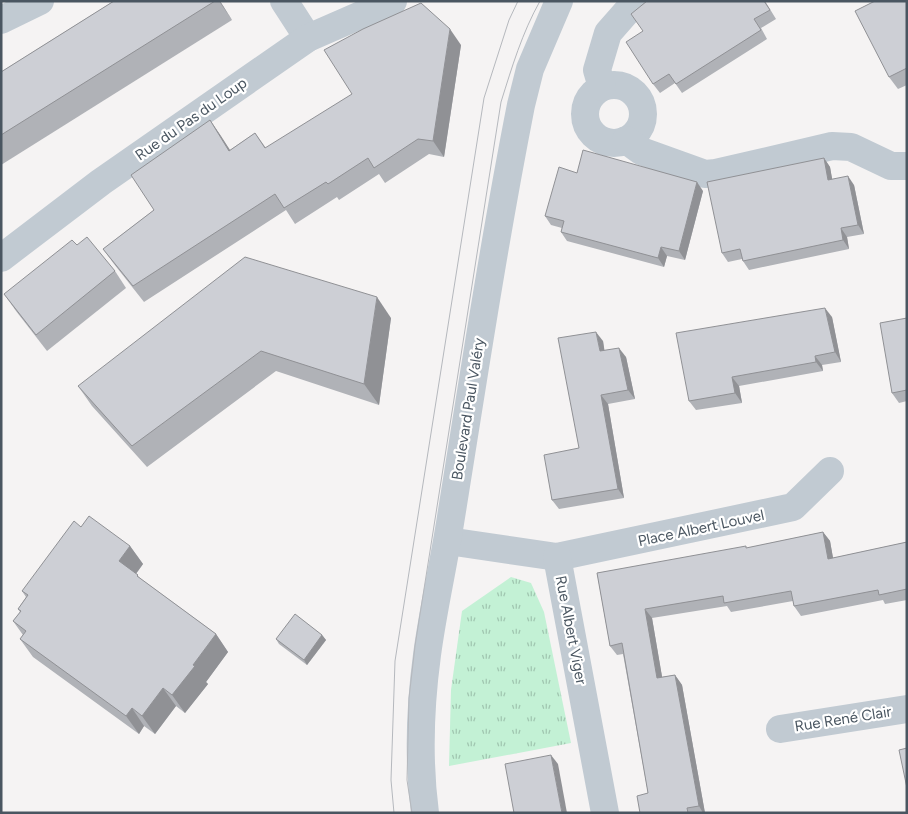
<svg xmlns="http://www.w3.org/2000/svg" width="908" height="814" font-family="Figtree,sans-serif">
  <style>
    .grass { fill: url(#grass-tufts) }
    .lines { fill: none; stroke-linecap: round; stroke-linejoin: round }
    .minor { stroke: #c1cad2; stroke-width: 28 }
    .tram { stroke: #b5b8bd; stroke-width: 1 }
    .wall { fill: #b0b2b7 }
    .shaded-wall { fill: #909195 }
    .building { fill: #cdcfd5; stroke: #909195 }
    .labels { text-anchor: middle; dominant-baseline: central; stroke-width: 4.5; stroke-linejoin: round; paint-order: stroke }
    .street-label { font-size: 15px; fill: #4a5661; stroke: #fff }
  </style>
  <defs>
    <pattern id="grass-tufts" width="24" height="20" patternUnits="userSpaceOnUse" patternTransform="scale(1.25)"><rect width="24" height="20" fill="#c3f1d5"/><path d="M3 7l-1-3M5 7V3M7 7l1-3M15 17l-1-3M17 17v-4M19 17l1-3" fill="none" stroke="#a0c6b0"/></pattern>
  </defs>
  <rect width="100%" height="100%" fill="#f5f3f3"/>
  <path class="grass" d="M511 577 531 583 544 612 571 743 449 766 451 690 462 611Z"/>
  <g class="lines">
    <g class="minor">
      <path d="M284 1 308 38"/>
      <path d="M1 20 40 1"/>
      <circle cx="614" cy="114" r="29"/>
      <path d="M602 87 597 70 608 33 636 1"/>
      <path d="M626 140 641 151 705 174 716 173 832 146 851 147 891 166H907"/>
      <path d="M1 258 101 182 308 38 393 1"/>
      <path d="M448 541 557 557 793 507 830 471"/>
      <path d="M557 557 605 813"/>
      <path d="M780 729 907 709"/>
      <path d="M425 813C418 760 420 707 427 655 433 609 444 563 451 517 473 380 494 242 521 105L530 69 559 1"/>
    </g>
    <g class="tram">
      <path d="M394 813 391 780 395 661 484 98 509 20 518 1"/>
      <path d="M412 813 407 780 409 698 415 646 501 102C512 67 522 33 540 1"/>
    </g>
  </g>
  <g class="wall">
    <path d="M114 1H220L232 20 1 165V72Z"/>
    <path d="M765 1 776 19 761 28 767 39 682 93 675 83 660 93 653 84Z"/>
    <path d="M907 1V85L898 89 889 77Z"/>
    <path d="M461 45 444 157 429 154 385 183 379 174 339 200 337 197 295 224 286 210 144 302 114 264 103 249 154 210 210 120 230 150 255 133 266 148Z"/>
    <path d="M824 158 830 167 832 179 854 185 864 234 847 237 849 249 749 270 743 261 742 259 728 262 722 253Z"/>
    <path d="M577 173 703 191 685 260 667 256 664 267 567 241 561 232 562 228 551 225 545 216Z"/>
    <path d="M77 245 115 271 126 288 47 351 16 311 4 294Z"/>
    <path d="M832 317 841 362 822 365 823 371 739 386 742 403 696 410 689 401Z"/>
    <path d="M391 318 379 405 276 371 147 467 92 406 78 386Z"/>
    <path d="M907 318V401L899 403 892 393Z"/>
    <path d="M603 341 604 350 626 357 635 399 608 404 624 498 559 509 552 500 579 448Z"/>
    <path d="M81 527 130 546 143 564 136 574 141 579 216 634 228 652 206 682 208 684 185 713 176 706 155 734 144 726 139 734 33 657 20 639 23 635 13 621 20 612 18 609 26 597 22 591Z"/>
    <path d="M823 532 830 541 833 558 907 542V600L885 604 883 600 801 616 794 606 793 601 731 612 727 606 652 618 662 677 675 675 682 685 705 813H640L648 793 623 654 617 655 610 646 597 573 747 548Z"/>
    <path d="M322 635 326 640 307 665 279 644 276 639Z"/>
  </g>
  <g class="shaded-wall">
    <path d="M219 1H220L232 20Z"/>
    <path d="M450 29 461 45 444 157 433 141Z"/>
    <path d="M210 120 221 136 240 166 229 151Z"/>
    <path d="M824 158 830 167 834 189 828 180Z"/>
    <path d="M848 176 854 185 864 234 858 225Z"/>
    <path d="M697 182 703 191 685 260 679 251Z"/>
    <path d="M841 228 847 237 849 249 843 240Z"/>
    <path d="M661 247 667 256 664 267 658 258Z"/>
    <path d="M377 297 391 318 379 405 364 384Z"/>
    <path d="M825 308 832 317 841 362 835 352Z"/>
    <path d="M596 332 603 341 606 360 600 351Z"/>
    <path d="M619 348 626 357 635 399 628 390Z"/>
    <path d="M815 356 822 365 823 371 816 362Z"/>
    <path d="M732 377 739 386 742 403 735 393Z"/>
    <path d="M601 395 608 404 624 498 618 489Z"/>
    <path d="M823 532 830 541 835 569 828 559Z"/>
    <path d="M130 546 143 564 132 579 119 561Z"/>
    <path d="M645 609 652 618 664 688 657 678Z"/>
    <path d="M216 634 228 652 206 682 208 684 185 713 172 695 193 665Z"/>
    <path d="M322 635 326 640 307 665 304 660Z"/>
    <path d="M675 675 682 685 705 813H703L699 806Z"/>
    <path d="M163 688 176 706 155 734 142 716Z"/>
    <path d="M132 708 144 726 139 734 126 716Z"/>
    <path d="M551 755 558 764 567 813H562Z"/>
  </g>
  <g class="building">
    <path d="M114 1H215L1 135V72Z"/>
    <path d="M647 1H764L770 10 754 19 761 30 676 84 669 74 653 84 626 42 643 31 631 14Z"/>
    <path d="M875 1H907V68L889 77 855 11Z"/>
    <path d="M421 3 450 29 433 141 418 139 374 168 368 158 328 184 326 182 284 208 275 194 133 286 103 249 154 210 131 175 210 120 229 151 255 133 265 148 352 94 324 50 363 29Z"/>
    <path d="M583 150 697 182 679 251 661 247 658 258 561 232 564 221 545 216 559 167 577 173Z"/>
    <path d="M824 158 828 180 848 176 858 225 841 228 843 240 743 261 740 249 722 253 707 182Z"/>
    <path d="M87 237 115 271 36 335 4 294 72 240 77 245Z"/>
    <path d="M245 257 377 297 364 384 261 351 132 446 78 386Z"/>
    <path d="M825 308 835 352 815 356 816 362 732 377 735 393 689 401 676 333Z"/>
    <path d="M907 318V390L892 393 880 323Z"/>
    <path d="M596 332 600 351 619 348 628 390 601 395 618 489 552 500 544 455 579 448 558 338Z"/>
    <path d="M89 516 130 546 119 561 138 575 137 576 216 634 193 665 195 666 172 695 163 688 142 716 132 708 126 716 20 639 26 631 13 621 21 611 18 609 28 595 22 591 74 521 81 527Z"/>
    <path d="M823 532 828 559 907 542V589L879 595 878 590 794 606 791 591 724 603 723 596 645 609 657 678 675 675 699 806 687 808 688 813H640L637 796 648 793 622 643 610 646 597 573 746 546V548Z"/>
    <path d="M295 614 322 635 304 660 276 639Z"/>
    <path d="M907 748V788L899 750Z"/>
    <path d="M551 755 562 813H514L505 764Z"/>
  </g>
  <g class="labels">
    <g class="street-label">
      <text transform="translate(191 119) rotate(-35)">Rue du Pas du Loup</text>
      <text transform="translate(468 409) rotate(-81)">Boulevard Paul Valéry</text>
      <text transform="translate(701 528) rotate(-12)">Place Albert Louvel</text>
      <text transform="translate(571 630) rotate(79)">Rue Albert Viger</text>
      <text transform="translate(843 719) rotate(-9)">Rue René Clair</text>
    </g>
  </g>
  <rect width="908" height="814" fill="none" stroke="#4a5661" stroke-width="5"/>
</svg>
